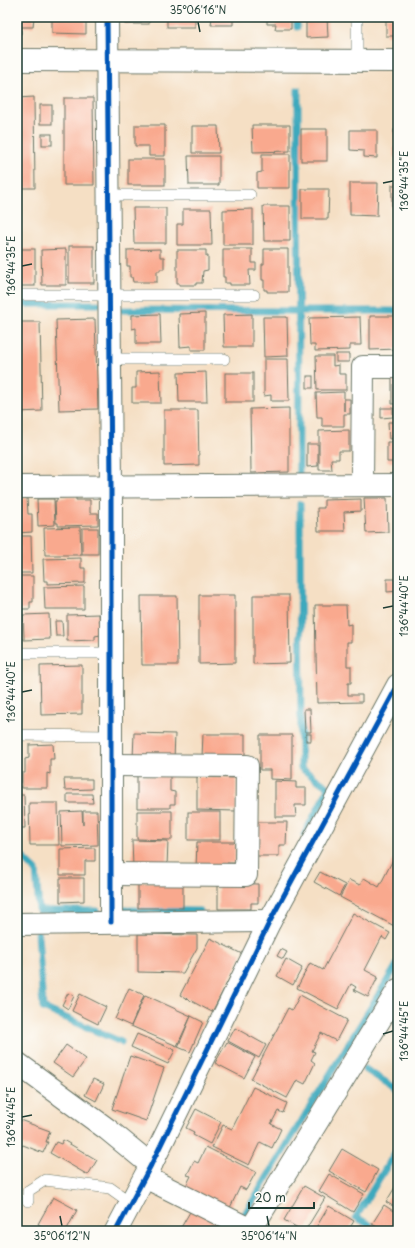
<svg xmlns="http://www.w3.org/2000/svg" width="415" height="1248" font-family="'Playpen Sans',sans-serif">
  <style>
    .lines { fill: none; stroke-linecap: round; stroke-linejoin: round }
    .stream { stroke: #3ea9bd; stroke-width: 7 }
    .building { fill: #f9a98e }
    .lane-casing { stroke: #6a7666; stroke-width: 12 }
    .street-casing { stroke: #6a7666; stroke-width: 24 }
    .secondary-casing { stroke: #6a7666; stroke-width: 24 }
    .lane { stroke: #fff; stroke-width: 11 }
    .street { stroke: #fff; stroke-width: 22 }
    .secondary { stroke: #fff; stroke-width: 22 }
    .cycleway-casing { stroke: #fdfcf7; stroke-width: 8 }
    .cycleway { stroke: #0057b8; stroke-width: 5 }
    .ticks { fill: none; stroke: #1f3d34; stroke-width: 1.5 }
    .neatline { fill: none; stroke: #1f3d34; stroke-width: 1.5 }
    .ticks-label { font-size: 10px; text-anchor: middle; fill: #1f3d34 }
  </style>
  <rect width="100%" height="100%" fill="#fdfcf7"/>
  <filter id="ink" filterUnits="userSpaceOnUse"><feTurbulence type="fractalNoise" baseFrequency=".025" numOctaves="2"/><feDisplacementMap in="SourceGraphic" scale="8" xChannelSelector="R" yChannelSelector="G"/><feConvolveMatrix kernelMatrix="1 2 1 2 8 2 1 2 1" color-interpolation-filters="sRGB"/></filter>
  <filter id="wash" filterUnits="userSpaceOnUse"><feTurbulence type="fractalNoise" baseFrequency=".012" numOctaves="4" result="noise"/><feDisplacementMap in="SourceGraphic" scale="16" xChannelSelector="R" yChannelSelector="G"/><feGaussianBlur stdDeviation="0.9" result="paint"/><feColorMatrix in="noise" values="0 0 0 0 0 0 0 0 0 0 0 0 0 0 0 0 0 1.4 0 .05"/><feComposite in="paint" operator="in"/></filter>
  <g filter="url(#wash)">
    <rect width="100%" height="100%" fill="#f5dfc4"/>
    <g class="lines">
      <g class="stream">
        <path d="M297 17V27"/>
        <path d="M298 90 299 474"/>
        <path d="M17 304H98"/>
        <path d="M122 310 298 311H398"/>
        <path d="M300 504 301 768 329 788 304 835"/>
        <path d="M17 852 36 870 39 911H97"/>
        <path d="M122 910 200 911"/>
        <path d="M38 934 43 1008 121 1042"/>
        <path d="M365 1069 398 1090"/>
        <path d="M240 1222 398 963"/>
        <path d="M380 1231 356 1217 398 1148"/>
      </g>
    </g>
    <g id="blocks">
      <g class="building">
        <path d="M17 17H34L33 27H21V34H17Z"/>
        <path d="M52 17H77L76 18 86 19V34L52 33Z"/>
        <rect x="125" y="17" width="24" height="7"/>
        <rect x="167" y="17" width="28" height="10"/>
        <path d="M212 17H233V25H211Z"/>
        <path d="M267 17H291V29H275L276 24H267Z"/>
        <path d="M306 17H327L328 37 306 38Z"/>
        <rect x="386" y="17" width="12" height="19"/>
        <path d="M34 97 35 188H17V98Z"/>
        <path d="M64 98H93L94 185H64Z"/>
        <rect x="40" y="105" width="12" height="19"/>
        <path d="M135 125H165V156H149V146H135Z"/>
        <path d="M252 125H290V151L253 152Z"/>
        <path d="M192 126H218L219 153H192Z"/>
        <rect x="301" y="129" width="26" height="32"/>
        <path d="M350 130H377V158L364 157V151L350 150Z"/>
        <rect x="394" y="130" width="4" height="27"/>
        <rect x="42" y="134" width="10" height="11"/>
        <path d="M262 154H290V188H257V173L262 172Z"/>
        <path d="M188 156H219V185H189Z"/>
        <rect x="128" y="159" width="37" height="26"/>
        <path d="M350 183H378L377 216 350 215Z"/>
        <rect x="392" y="185" width="6" height="31"/>
        <path d="M302 189H329L328 219H302Z"/>
        <path d="M263 206H290V241H264Z"/>
        <path d="M133 208H166V243H134Z"/>
        <path d="M183 209H211L212 245H177V224H183Z"/>
        <path d="M253 209V245H223V210Z"/>
        <rect x="69" y="246" width="25" height="37"/>
        <rect x="17" y="249" width="18" height="37"/>
        <path d="M66 249V285H42L41 250Z"/>
        <path d="M160 249V257H164V269H160V271H157V282H133L132 277H130V266H127V250Z"/>
        <path d="M223 249H252V263H256V270H249L250 285H230V283H225V277H223Z"/>
        <path d="M264 249H288V292H267V290H264V280H262V264H264Z"/>
        <path d="M177 250H206V256H208V270L203 271 202 283H196V285H179V283H177Z"/>
        <path d="M205 313V350H191V346L180 347 179 314Z"/>
        <path d="M160 314 161 344H136V328L132 329V315Z"/>
        <path d="M252 314V347H224L223 315Z"/>
        <path d="M370 316H397L398 349 370 350Z"/>
        <path d="M263 317H287L288 356 264 357Z"/>
        <path d="M360 317 361 345H350V350L315 351V345H310L309 318Z"/>
        <path d="M95 319 98 409 59 410 56 320Z"/>
        <path d="M17 322H40L42 411 17 412Z"/>
        <rect x="336" y="354" width="13" height="8"/>
        <path d="M316 356H333V366L339 365V374H346V390H317Z"/>
        <path d="M264 359H288L289 401H271V395L264 396Z"/>
        <path d="M160 371 161 403H132V388H136V372Z"/>
        <path d="M206 372 207 402H179L178 373Z"/>
        <rect x="225" y="373" width="28" height="29"/>
        <rect x="307" y="376" width="6" height="12"/>
        <path d="M398 376V404H392V377Z"/>
        <path d="M344 392V411V399H350V414H344V426H322V417H317L316 393Z"/>
        <path d="M289 408V472L251 473 250 409Z"/>
        <path d="M381 408H393V417L381 418Z"/>
        <path d="M394 408H398V438L389 439 388 422H395Z"/>
        <path d="M164 410H198L199 465 164 466Z"/>
        <path d="M349 430V451H339V459H331L332 470H319V431Z"/>
        <path d="M387 442H398V471H395L394 462H387Z"/>
        <path d="M307 444H318V466L307 467Z"/>
        <path d="M76 497V500H90V513H98V525L58 526V523H56L55 501H57V498Z"/>
        <path d="M27 498 28 514H32V532L17 533V499Z"/>
        <path d="M364 498H387L388 532 366 533Z"/>
        <path d="M37 499H54L55 525 38 526Z"/>
        <path d="M361 499V511L344 512 345 531H318L317 508H324V500Z"/>
        <path d="M80 527 81 555H45L44 528Z"/>
        <rect x="82" y="528" width="16" height="26"/>
        <path d="M17 536H31L32 573H17Z"/>
        <path d="M81 558V568H85V583L47 584V581H44L43 559Z"/>
        <path d="M17 576H33V602H30V609H17Z"/>
        <path d="M387 579H398V591L387 592Z"/>
        <path d="M84 586V609H45L44 587Z"/>
        <path d="M199 595H235V663L199 664Z"/>
        <path d="M253 595H289L290 663 253 664Z"/>
        <path d="M141 596H177L178 665H142Z"/>
        <path d="M315 605H346L347 625 351 624V642H347V666H351V683H348V695H362V702L317 703Z"/>
        <path d="M49 614 50 639 24 640 23 615Z"/>
        <path d="M99 614 100 635 95 636V640L67 641V615Z"/>
        <path d="M55 621H62L63 636H56Z"/>
        <path d="M82 665V714L41 715 40 666Z"/>
        <path d="M304 709H310L311 732H305Z"/>
        <path d="M134 733 175 734 174 759H133Z"/>
        <path d="M203 734H245V758L202 757Z"/>
        <rect x="306" y="734" width="5" height="7"/>
        <path d="M260 735H292V780L270 779V770H260Z"/>
        <path d="M53 744 54 759H50V774L47 773V788H22V773H25V759L29 758V745Z"/>
        <path d="M137 775 170 776V791L175 792V804H170V808H137Z"/>
        <path d="M197 777 236 778V811L197 810Z"/>
        <path d="M64 779H92V789L65 790Z"/>
        <path d="M275 781 296 782V788H306V805H295L296 817H275Z"/>
        <path d="M67 794H92L93 803H67Z"/>
        <path d="M17 795H24L25 828H17Z"/>
        <path d="M29 803H58L59 845H30Z"/>
        <path d="M82 811 83 825V811H97L98 845 62 846 61 812Z"/>
        <path d="M137 811H172V840L137 839Z"/>
        <rect x="188" y="812" width="32" height="28"/>
        <path d="M256 822H287L286 845H279V856H257Z"/>
        <path d="M132 840 168 841 167 867H133Z"/>
        <path d="M197 842H235V863H227V868H196Z"/>
        <path d="M95 848V861H85V875H60V849Z"/>
        <path d="M398 850V928L340 897 349 880 360 885 364 878 379 887Z"/>
        <path d="M320 872 345 885 339 896 314 882Z"/>
        <path d="M60 878H84V901L60 902Z"/>
        <rect x="138" y="882" width="45" height="26"/>
        <path d="M218 883 258 884V903H251V909H218Z"/>
        <path d="M353 913 390 933 386 940 382 937 365 970 378 977 368 997 354 990 356 987 351 984 338 1009 297 988 310 963 323 970Z"/>
        <path d="M138 934 197 935V948L183 973 138 972Z"/>
        <path d="M210 938 242 954 212 1012 180 995Z"/>
        <path d="M281 949 287 952 283 959 277 956Z"/>
        <path d="M286 959 302 968 293 985 277 976Z"/>
        <path d="M129 988 144 995 131 1026 115 1019Z"/>
        <path d="M68 993 74 996 68 1009 62 1005Z"/>
        <path d="M80 994 106 1007 98 1024 72 1011Z"/>
        <path d="M145 995 191 1016 177 1046 131 1026Z"/>
        <path d="M300 995 347 1020 336 1041 321 1033 312 1051 315 1052 311 1060 315 1063 305 1084 297 1080 287 1098 251 1079 288 1008 292 1010Z"/>
        <path d="M191 1016 203 1022 190 1052 178 1047Z"/>
        <path d="M235 1028 266 1045 259 1058 228 1041Z"/>
        <path d="M137 1034 175 1050 168 1064 131 1047Z"/>
        <path d="M227 1042 255 1057 244 1078 215 1063Z"/>
        <path d="M66 1045 86 1059 73 1077 53 1063Z"/>
        <path d="M130 1056 164 1068 146 1121 112 1109Z"/>
        <path d="M93 1079 104 1084 96 1101 85 1095Z"/>
        <path d="M253 1087 287 1103 283 1113 278 1111 271 1124 281 1129 272 1148 260 1142 249 1165 212 1147 223 1125 232 1129Z"/>
        <path d="M196 1109 221 1122 210 1144 193 1135 194 1132 186 1128Z"/>
        <path d="M17 1119 50 1131 46 1142H48L43 1153 23 1145 22 1146 17 1144Z"/>
        <path d="M63 1140 97 1160 88 1175 50 1153 56 1142 61 1144Z"/>
        <path d="M206 1147 256 1172 246 1190 240 1187 227 1214 183 1192 191 1176 187 1175 194 1161 198 1163Z"/>
        <path d="M342 1149 378 1170 366 1192 329 1171Z"/>
        <path d="M329 1174 364 1194 353 1212 319 1191Z"/>
        <path d="M397 1184H398V1209L386 1202Z"/>
        <path d="M304 1186 325 1198 305 1231H303L284 1220Z"/>
        <path d="M53 1197 77 1210 66 1231H51L38 1224Z"/>
        <path d="M194 1205 224 1222 220 1231H179Z"/>
        <path d="M384 1205 398 1214V1231H384L372 1224Z"/>
        <path d="M329 1206 354 1221 348 1231H314Z"/>
        <path d="M361 1225 371 1231H358Z"/>
        <path d="M23 1226 32 1231H21Z"/>
      </g>
    </g>
  </g>
  <g filter="url(#ink)">
    <use href="#blocks" fill-opacity="0" stroke="#6a7666" stroke-width="1"/>
    <g class="lines">
      <g class="lane-casing">
        <g id="lane">
          <path d="M357 61V17"/>
          <path d="M108 195H250"/>
          <path d="M17 295H254"/>
          <path d="M110 359H224"/>
          <path d="M17 653H111"/>
          <path d="M17 735 111 736"/>
          <path d="M28 1201V1191L45 1180 110 1188 131 1203"/>
        </g>
      </g>
      <g class="street-casing">
        <g id="street">
          <path d="M107 17 111 486V922"/>
          <path d="M362 485 363 367H398"/>
          <path d="M17 487 398 485"/>
          <path d="M111 874 246 875 247 766 111 765"/>
          <path d="M17 924 270 921"/>
          <path d="M17 1063 107 1129 151 1165"/>
          <path d="M145 1177 253 1231"/>
          <path d="M250 1231 398 990"/>
        </g>
      </g>
      <g class="secondary-casing">
        <g id="secondary">
          <path d="M17 60 398 61"/>
          <path d="M116 1231 151 1165 270 921 398 685"/>
        </g>
      </g>
      <use href="#lane" class="lane"/>
      <use href="#street" class="street"/>
      <use href="#secondary" class="secondary"/>
      <g class="cycleway-casing">
        <g id="cycleway">
          <path d="M107 17 111 486V922"/>
          <path d="M116 1231 151 1165 270 921 398 685"/>
        </g>
      </g>
      <use href="#cycleway" class="cycleway"/>
    </g>
  </g>
  <path class="ticks" d="M198 22 200 32M383 183 393 181M22 266 32 264M383 608 393 606M22 692 32 690M383 1034 393 1031M22 1117 32 1115M60 1216 62 1226M267 1216 269 1226"/>
  <rect width="415" height="1248" fill="none" stroke="#fdfcf7" stroke-width="44"/>
  <path d="M249 1202v6h65v-6" fill="none" stroke="#1f3d34" stroke-width="2"/>
  <text x="255" y="1202" font-size="12" fill="#1f3d34" stroke="#fdfcf7" stroke-width="3" paint-order="stroke">20 m</text>
  <rect x="22" y="22" width="371" height="1204" class="neatline"/>
  <g class="ticks-label">
    <text x="198" y="14">35°06'16"N</text>
    <text transform="translate(404 181) rotate(-90)" y="4">136°44'35"E</text>
    <text transform="translate(11 266) rotate(-90)" y="4">136°44'35"E</text>
    <text transform="translate(404 606) rotate(-90)" y="4">136°44'40"E</text>
    <text transform="translate(11 692) rotate(-90)" y="4">136°44'40"E</text>
    <text transform="translate(404 1031) rotate(-90)" y="4">136°44'45"E</text>
    <text transform="translate(11 1117) rotate(-90)" y="4">136°44'45"E</text>
    <text x="62" y="1240">35°06'12"N</text>
    <text x="269" y="1240">35°06'14"N</text>
  </g>
</svg>
